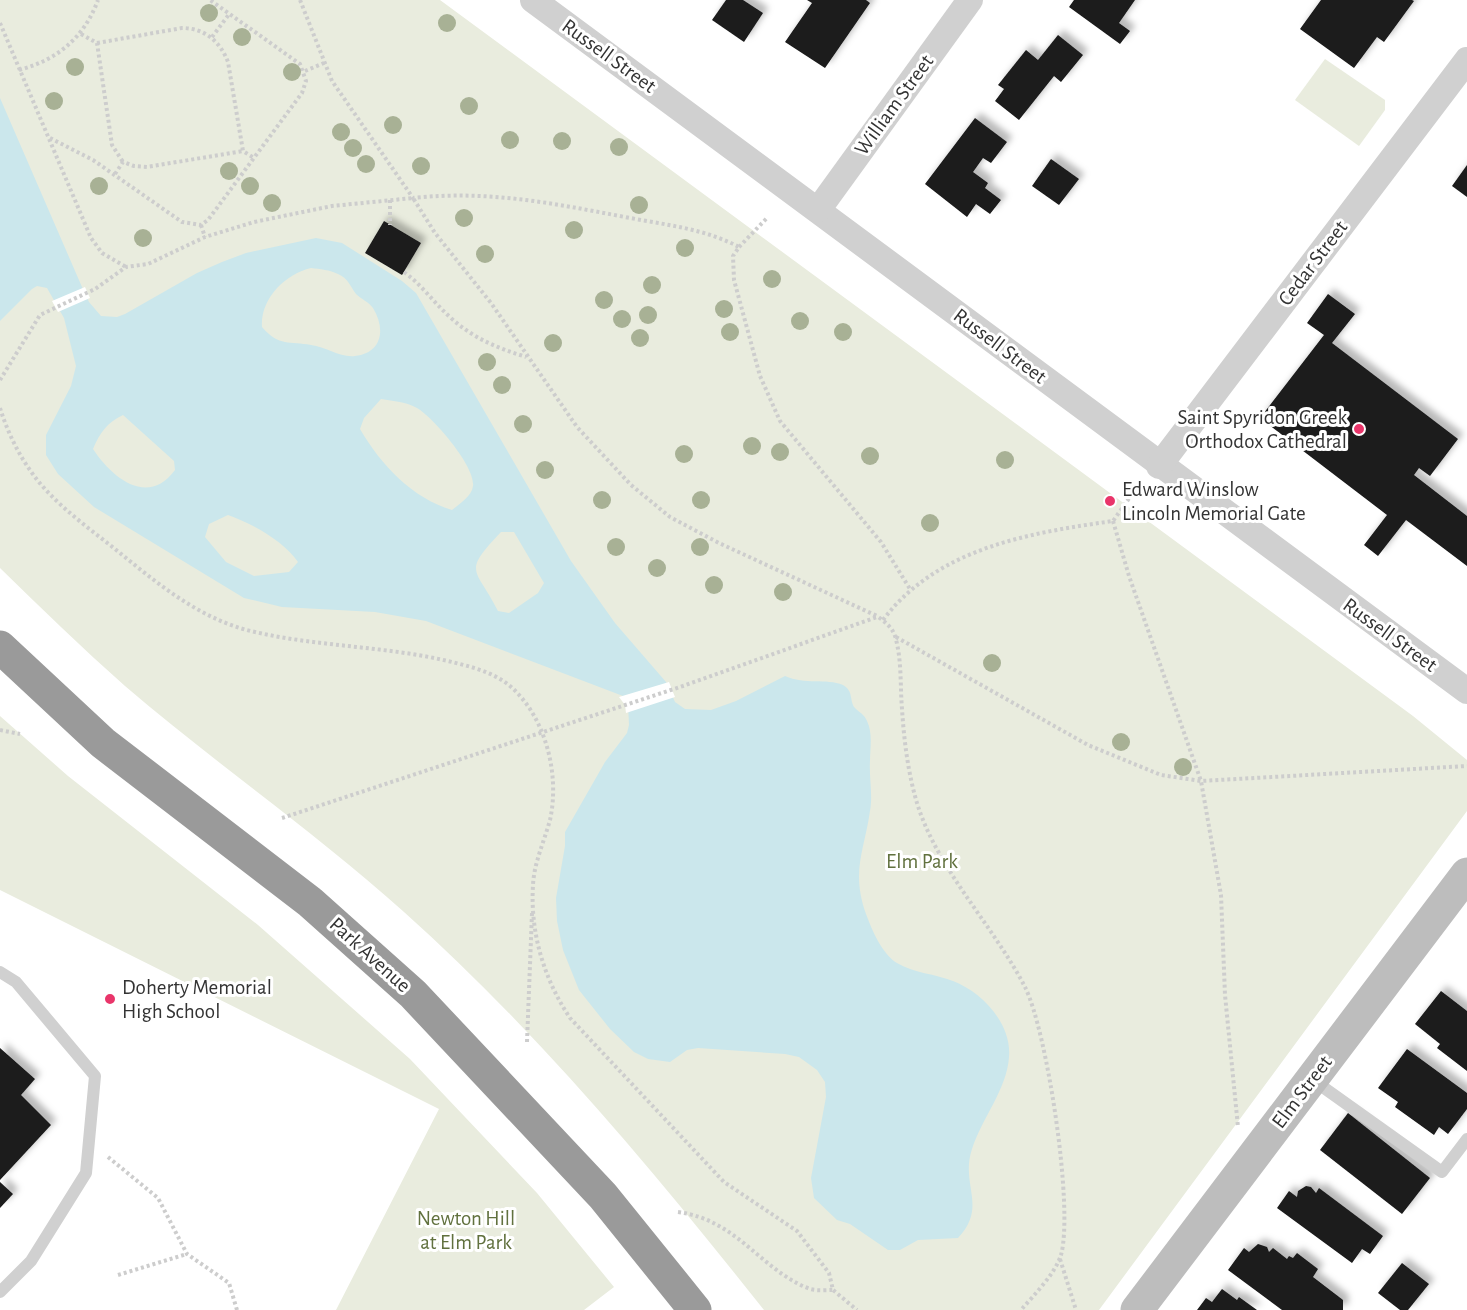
<svg xmlns="http://www.w3.org/2000/svg" width="1467" height="1310" font-family="'Alegreya Sans',sans-serif">
  <style>
    .green { fill: #e9ecde }
    .water { fill: #cbe7ec; fill-rule: evenodd }
    .pier { fill: #fff }
    .building { fill: #1a1a1a; filter: url(#shadow) }
    .lines { fill: none; stroke-linecap: round; stroke-linejoin: round }
    .path { stroke: #cdcdcd; stroke-width: 4; stroke-dasharray: 3 3; stroke-linecap: butt }
    .lane { stroke: #d0d0d0; stroke-width: 12 }
    .street { stroke: #d0d0d0; stroke-width: 26 }
    .secondary { stroke: #bdbdbd; stroke-width: 33 }
    .highway { stroke: #9a9a9a; stroke-width: 33 }
    .tree { fill: #a8b195 }
    .poi-dot { fill: #e9356a; stroke: #fff; stroke-width: 2 }
    .labels { text-anchor: middle; dominant-baseline: central; stroke-width: 6; stroke-linejoin: round; paint-order: stroke }
    .street-label { font-size: 21px; fill: #333; stroke: #fff }
    .poi-label { font-size: 21px; fill: #333; stroke: #fff; text-anchor: start }
    .park-label { font-size: 21px; fill: #61713e; stroke: #fff }
  </style>
  <defs>
    <filter id="shadow"><feDropShadow dx="5.5" dy="-5.5" stdDeviation="3" flood-color="#0004"/></filter>
  </defs>
  <rect width="100%" height="100%" fill="#fff"/>
  <g class="green">
    <path d="M0 0H440L1413 716 1467 760V811L1099 1310H764C651 1168 540 1034 404 912 315 832 216 764 125 686 82 648 41 608 0 568Z"/>
    <path d="M1325 59 1385 100V110L1359 146 1295 100Z"/>
    <path d="M0 716 68 776 258 925 410 1059 537 1193 614 1287 584 1310H336L439 1109 0 890Z"/>
  </g>
  <path class="water" d="M0 98 82 287 89 302 101 316 117 317 125 314 197 273 222 262 246 253 316 238 342 243 402 281 416 293 571 561 615 623 666 682 675 702 685 709 711 710 736 701 785 676C805 685 826 678 843 685 854 691 849 701 855 708 860 713 864 714 867 721 873 733 870 749 870 761 869 778 873 795 870 811 864 852 851 871 866 914 872 930 882 954 897 963 913 973 936 974 953 981 982 992 1012 1024 1009 1057 1007 1089 982 1118 972 1149 960 1185 988 1206 958 1238L918 1240 900 1250H888L850 1224 837 1220 814 1198 811 1178 826 1097 825 1082 817 1070 799 1057 785 1054 698 1048 687 1050 670 1062 648 1059 634 1052 610 1029 579 990 563 950 557 921 556 898 565 846V832L605 762 627 733 629 725 628 704 623 696 426 621 375 612 282 607 244 598 94 507 58 474 46 455V435L71 386 76 366 64 318 47 288 37 286 32 289 0 321ZM311 268C320 269 330 270 338 274 348 278 350 286 356 294 361 299 369 302 373 308 386 329 382 353 355 356 341 358 326 347 311 345 290 341 279 347 262 327 260 299 285 274 311 268ZM381 399C394 401 406 402 417 408 433 417 476 467 473 486 472 496 459 504 452 510 412 498 381 465 360 429L364 418ZM123 415 174 461 175 470C148 507 112 478 93 449 100 432 107 423 123 415ZM228 515C251 523 284 541 298 562L289 572 254 576 226 562 205 537 209 524ZM501 532H514L544 583 538 593 509 613 498 611C476 567 461 574 501 532Z"/>
  <g class="pier">
    <path d="M85 287 90 298 58 312 52 301Z"/>
    <path d="M669 682 675 697 626 713 625 705 619 697Z"/>
  </g>
  <g class="building">
    <path d="M726 0H743L763 13 744 42 712 20Z"/>
    <path d="M807 0H866L870 3 825 68 785 42 812 3Z"/>
    <path d="M1074 0H1135L1119 23 1130 31 1120 44 1069 7Z"/>
    <path d="M1321 0H1412L1414 1 1384 42 1377 37 1354 68 1300 29Z"/>
    <path d="M1058 35 1083 55 1061 82 1054 76 1019 120 995 101 1004 89 998 85 1026 50 1038 60Z"/>
    <path d="M975 118 1007 142 991 163 983 158 973 172 988 183 985 188 1001 200 990 214 976 204 967 217 925 184Z"/>
    <path d="M1051 159 1079 179 1059 205 1032 186Z"/>
    <path d="M1467 165V197L1452 186Z"/>
    <path d="M384 221 421 243 402 275 365 253Z"/>
    <path d="M1328 294 1355 314 1332 343 1458 439 1430 476 1419 468 1414 475 1467 516V566L1406 520 1378 556 1364 545 1387 515 1260 418 1324 335 1307 323Z"/>
    <path d="M1441 991 1467 1011V1071L1437 1048 1440 1044 1415 1024Z"/>
    <path d="M0 1048 35 1079 21 1095 51 1125 0 1180Z"/>
    <path d="M1407 1049 1467 1093V1109L1448 1134 1439 1127 1434 1135 1395 1107 1398 1102 1378 1088Z"/>
    <path d="M1348 1113 1430 1178 1402 1214 1320 1150Z"/>
    <path d="M0 1182 13 1194 0 1208Z"/>
    <path d="M1306 1186 1311 1187 1316 1193 1319 1188 1383 1236 1370 1254 1362 1249 1352 1263 1277 1208 1289 1191 1297 1197 1298 1191Z"/>
    <path d="M1258 1244 1267 1247 1269 1252 1273 1248 1287 1259 1289 1256 1293 1258 1297 1253 1318 1269 1313 1277 1343 1300V1310H1282L1228 1270 1244 1248 1249 1252Z"/>
    <path d="M1402 1263 1429 1284 1408 1310H1400L1378 1293Z"/>
    <path d="M1222 1289 1237 1300 1239 1297 1257 1310H1197L1206 1298 1212 1302Z"/>
  </g>
  <g class="lines">
    <g class="path">
      <path d="M300 0 332 81 413 198C489 190 551 203 625 217 665 225 703 228 739 247L733 256 734 280 760 376 780 421 881 542 910 589"/>
      <path d="M0 23 91 238 102 253 126 267"/>
      <path d="M81 34 97 43 112 145 123 162"/>
      <path d="M212 37 230 13"/>
      <path d="M97 43 182 28C204 28 220 41 228 62L243 151 254 158"/>
      <path d="M19 70C57 60 84 38 98 0"/>
      <path d="M305 71 324 63"/>
      <path d="M50 138 93 160 182 222 201 225 208 220 302 93 306 81 300 64 210 0"/>
      <path d="M115 174 123 162 134 166 147 167 243 151"/>
      <path d="M390 200V225"/>
      <path d="M201 225 205 237"/>
      <path d="M739 247 767 218"/>
      <path d="M404 272C422 285 434 303 451 318 474 339 498 348 526 357"/>
      <path d="M0 380 40 315 95 289 126 267 148 264 205 237 254 222 332 206 413 198 435 233 491 303 577 427 631 485 670 517 719 543 877 616C885 622 892 627 895 636 902 659 900 685 902 709 904 740 908 773 917 803 937 869 993 925 1025 987 1047 1031 1074 1208 1061 1255 1055 1274 1034 1295 1021 1310"/>
      <path d="M0 408C9 437 24 466 45 489 65 511 91 530 115 549 157 583 200 620 255 632 320 647 387 646 452 662 472 667 493 672 510 686 546 717 560 775 550 820 544 842 534 863 533 885 530 933 544 979 570 1018L724 1182 797 1231 829 1273 833 1290 857 1310"/>
      <path d="M1113 521 1129 576 1201 781 1221 895 1225 995 1238 1127"/>
      <path d="M883 620C937 548 1029 533 1113 521L1130 497"/>
      <path d="M896 637 1088 745 1161 775 1201 781 1467 766"/>
      <path d="M0 730 20 734"/>
      <path d="M282 818 683 686 877 617"/>
      <path d="M527 1042 532 913"/>
      <path d="M108 1157 158 1198 187 1254 229 1283 237 1310"/>
      <path d="M678 1212C738 1220 760 1270 810 1289 817 1291 826 1290 833 1290"/>
      <path d="M1060 1259 1076 1310"/>
      <path d="M118 1275 187 1254"/>
    </g>
    <g class="lane">
      <path d="M0 972 16 982 95 1076 86 1173 31 1261 0 1292"/>
      <path d="M1313 1080 1442 1172 1467 1139"/>
    </g>
    <g class="street">
      <path d="M533 0 1467 691"/>
      <path d="M818 210 970 0"/>
      <path d="M1159 466 1467 60"/>
    </g>
    <path class="secondary" d="M1137 1310 1467 874"/>
    <path class="highway" d="M0 647 103 743 310 902 413 994 603 1196 695 1310"/>
  </g>
  <g class="tree">
    <circle cx="209" cy="13" r="9"/>
    <circle cx="447" cy="23" r="9"/>
    <circle cx="242" cy="37" r="9"/>
    <circle cx="75" cy="67" r="9"/>
    <circle cx="292" cy="72" r="9"/>
    <circle cx="54" cy="101" r="9"/>
    <circle cx="469" cy="106" r="9"/>
    <circle cx="393" cy="125" r="9"/>
    <circle cx="341" cy="132" r="9"/>
    <circle cx="510" cy="140" r="9"/>
    <circle cx="562" cy="141" r="9"/>
    <circle cx="619" cy="147" r="9"/>
    <circle cx="353" cy="148" r="9"/>
    <circle cx="366" cy="164" r="9"/>
    <circle cx="421" cy="166" r="9"/>
    <circle cx="229" cy="171" r="9"/>
    <circle cx="99" cy="186" r="9"/>
    <circle cx="250" cy="186" r="9"/>
    <circle cx="272" cy="203" r="9"/>
    <circle cx="639" cy="205" r="9"/>
    <circle cx="464" cy="218" r="9"/>
    <circle cx="574" cy="230" r="9"/>
    <circle cx="143" cy="238" r="9"/>
    <circle cx="685" cy="248" r="9"/>
    <circle cx="485" cy="254" r="9"/>
    <circle cx="772" cy="279" r="9"/>
    <circle cx="652" cy="285" r="9"/>
    <circle cx="604" cy="300" r="9"/>
    <circle cx="724" cy="309" r="9"/>
    <circle cx="648" cy="315" r="9"/>
    <circle cx="622" cy="319" r="9"/>
    <circle cx="800" cy="321" r="9"/>
    <circle cx="730" cy="332" r="9"/>
    <circle cx="843" cy="332" r="9"/>
    <circle cx="640" cy="338" r="9"/>
    <circle cx="553" cy="343" r="9"/>
    <circle cx="487" cy="362" r="9"/>
    <circle cx="502" cy="385" r="9"/>
    <circle cx="523" cy="424" r="9"/>
    <circle cx="752" cy="446" r="9"/>
    <circle cx="780" cy="452" r="9"/>
    <circle cx="684" cy="454" r="9"/>
    <circle cx="870" cy="456" r="9"/>
    <circle cx="1005" cy="460" r="9"/>
    <circle cx="545" cy="470" r="9"/>
    <circle cx="602" cy="500" r="9"/>
    <circle cx="701" cy="500" r="9"/>
    <circle cx="930" cy="523" r="9"/>
    <circle cx="616" cy="547" r="9"/>
    <circle cx="700" cy="547" r="9"/>
    <circle cx="657" cy="568" r="9"/>
    <circle cx="714" cy="585" r="9"/>
    <circle cx="783" cy="592" r="9"/>
    <circle cx="992" cy="663" r="9"/>
    <circle cx="1121" cy="742" r="9"/>
    <circle cx="1183" cy="767" r="9"/>
  </g>
  <g class="poi-dot">
    <circle cx="1359" cy="429" r="6"/>
    <circle cx="1110" cy="501" r="6"/>
    <circle cx="110" cy="999" r="6"/>
  </g>
  <g class="labels">
    <g class="street-label">
      <text transform="translate(609 56) rotate(36)">Russell Street</text>
      <text transform="translate(894 105) rotate(-54)">William Street</text>
      <text transform="translate(1313 263) rotate(-53)">Cedar Street</text>
      <text transform="translate(1000 346) rotate(37)">Russell Street</text>
      <text transform="translate(1390 635) rotate(36)">Russell Street</text>
      <text transform="translate(370 955) rotate(42)">Park Avenue</text>
      <text transform="translate(1302 1092) rotate(-53)">Elm Street</text>
    </g>
    <g class="poi-label">
      <text x="1347" y="417" text-anchor="end">Saint Spyridon Greek<tspan x="1347" dy="24">Orthodox Cathedral</tspan></text>
      <text x="1122" y="489">Edward Winslow<tspan x="1122" dy="24">Lincoln Memorial Gate</tspan></text>
      <text x="122" y="987">Doherty Memorial<tspan x="122" dy="24">High School</tspan></text>
    </g>
    <g class="park-label">
      <text x="922" y="861">Elm Park</text>
      <text x="466" y="1218">Newton Hill<tspan x="466" dy="24">at Elm Park</tspan></text>
    </g>
  </g>
</svg>
